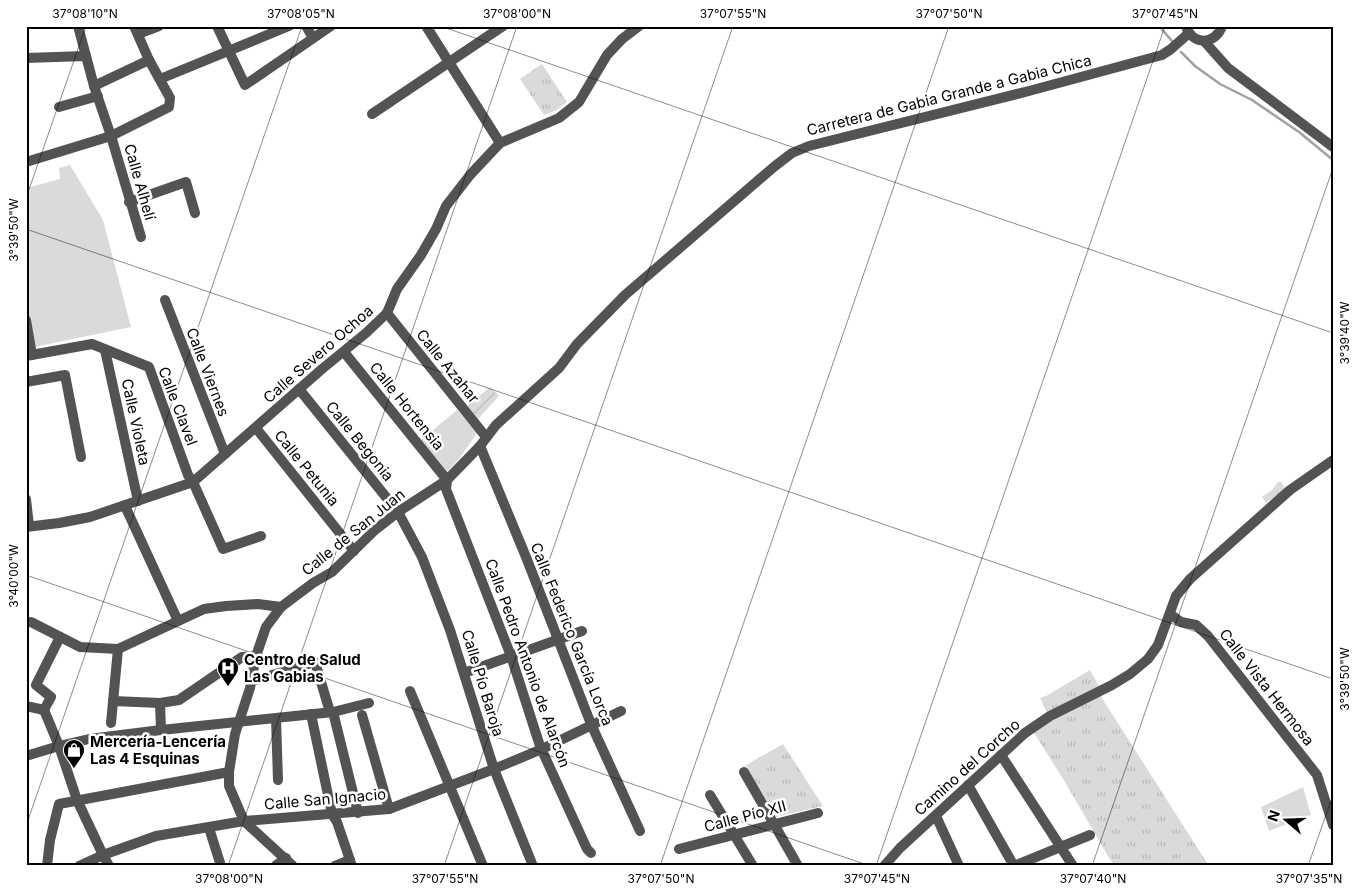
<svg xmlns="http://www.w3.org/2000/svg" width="1359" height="892" font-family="Inter,sans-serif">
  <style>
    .grass { fill: url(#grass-tufts) }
    .park { fill: #dadada }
    .garden { fill: url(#garden-furrows) }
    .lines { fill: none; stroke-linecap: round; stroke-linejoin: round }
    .stream { stroke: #a1a1a1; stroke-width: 2.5 }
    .minor { stroke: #535353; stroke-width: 10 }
    .tertiary { stroke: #535353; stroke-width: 10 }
    .ticks { fill: none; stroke: #000; stroke-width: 1; stroke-opacity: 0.45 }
    .labels { text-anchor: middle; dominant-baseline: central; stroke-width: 5; stroke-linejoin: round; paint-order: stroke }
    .street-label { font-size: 15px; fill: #000; stroke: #fff }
    .poi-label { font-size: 15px; font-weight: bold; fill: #000; stroke: #fff; text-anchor: start }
    .neatline { fill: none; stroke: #000; stroke-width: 2 }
    .ticks-label { font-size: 12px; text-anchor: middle; fill: #000 }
  </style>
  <defs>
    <pattern id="grass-tufts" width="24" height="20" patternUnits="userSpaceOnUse" patternTransform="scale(1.25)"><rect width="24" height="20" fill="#dadada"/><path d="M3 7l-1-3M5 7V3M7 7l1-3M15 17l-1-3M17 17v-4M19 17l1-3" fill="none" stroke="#b9b9b9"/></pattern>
    <pattern id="garden-furrows" width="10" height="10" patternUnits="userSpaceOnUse" patternTransform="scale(1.25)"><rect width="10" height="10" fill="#dadada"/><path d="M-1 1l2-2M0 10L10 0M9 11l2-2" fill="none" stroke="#b9b9b9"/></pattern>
  </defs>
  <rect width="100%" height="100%" fill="#fff"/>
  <g class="grass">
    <path d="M542 64 567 102 555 111 544 115 520 79Z"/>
    <path d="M1278 482H1281L1286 490 1266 503 1262 497 1272 490Z"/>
    <path d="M1090 670 1099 686 1047 713 1040 698 1046 696Z"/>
    <path d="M1100 695 1209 866H1115L1109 858 1065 782 1034 733 1065 712Z"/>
    <path d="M783 744 823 806 776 817 746 765Z"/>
  </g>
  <g class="park">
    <path d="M70 165 103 220 131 327 34 347 26 306V188L60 179 59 168Z"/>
    <path d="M457 410 477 433 459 459 447 472 421 440Z"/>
    <path d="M1303 787 1311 815 1269 831 1261 807Z"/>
  </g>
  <path class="garden" d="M490 387 499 396 478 419 468 406Z"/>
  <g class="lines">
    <g class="stream">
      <path d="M1159 26 1172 41"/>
      <path d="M1181 52 1195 66 1220 84 1252 100 1299 132 1333 160"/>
    </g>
    <g class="minor">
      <path d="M78 26 94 86 111 136 141 237"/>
      <path d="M217 26 245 85 331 26"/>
      <path d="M306 26 313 38"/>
      <path d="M426 26 500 143"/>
      <path d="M138 34 159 26"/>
      <path d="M26 58 86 56"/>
      <path d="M160 79 289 26"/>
      <path d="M94 86 149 60"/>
      <path d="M59 107 98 96"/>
      <path d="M372 114 503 26"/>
      <path d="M26 162 111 136 169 107 170 98 149 60 134 26"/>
      <path d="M129 202 186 182 195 213"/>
      <path d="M165 300 225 454"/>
      <path d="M387 313 486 437"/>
      <path d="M26 320 32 355"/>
      <path d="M105 350 138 501"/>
      <path d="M344 352 447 480 446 489 511 656 540 746 587 849 591 853"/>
      <path d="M26 356 92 344 149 367 188 475 193 482 223 549 261 536"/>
      <path d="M26 382 65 375 81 457"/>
      <path d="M299 389 398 512 422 557 450 630 494 769 533 866"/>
      <path d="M256 428 354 551"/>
      <path d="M480 446 526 557 591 724 640 831"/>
      <path d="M26 499 29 526"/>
      <path d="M125 506 178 621"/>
      <path d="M26 527 59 523 90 517 193 482 322 369 366 333 387 313 397 289 421 255 436 229 446 206 470 175 500 143 559 118 579 102 607 55 622 39 639 26"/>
      <path d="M1170 614 1181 622 1196 625 1208 636 1317 775 1333 825"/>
      <path d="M31 622 80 647 118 649 204 609 226 606 258 604 281 607"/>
      <path d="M464 673 582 631"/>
      <path d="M252 681 315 662 330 712"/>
      <path d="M410 691 483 866"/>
      <path d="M113 701 160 703 179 700 242 657 256 656"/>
      <path d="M160 703 161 730"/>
      <path d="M26 706 44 710 59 746 77 800 103 855"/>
      <path d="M44 710 51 697 36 685 60 637"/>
      <path d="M333 712 358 813"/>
      <path d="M311 714 332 814 337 822 352 866"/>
      <path d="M362 715 389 809"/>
      <path d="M276 719 278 780"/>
      <path d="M111 723 118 649"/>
      <path d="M1001 755 1073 866"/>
      <path d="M26 756 59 746 89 739 161 730 333 712 369 703"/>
      <path d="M744 772 798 866"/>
      <path d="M968 785 1014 866"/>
      <path d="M710 795 753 866"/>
      <path d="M936 816 959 866"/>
      <path d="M244 821 389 809 494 769 542 749 621 711"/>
      <path d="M244 821 293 866"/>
      <path d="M209 828 221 866"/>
      <path d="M679 849 818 813"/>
      <path d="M47 866 50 840 59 804 229 772"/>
      <path d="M275 866 286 858"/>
      <path d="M335 866 350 860"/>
      <path d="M1014 866 1090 835"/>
    </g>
    <g class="tertiary">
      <path d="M1186 26C1192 46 1216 45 1222 26"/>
      <path d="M1204 41 1228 68 1333 147"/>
      <path d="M103 855 109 866"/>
      <path d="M79 866 103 855 156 836 244 821 229 786V772L235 734 250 688 256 656 266 627 281 607 313 583 332 572 375 530 398 512 447 480 480 446 496 425 559 368 577 344 625 295 775 166 792 153 809 146 1029 91 1162 55 1171 49 1189 33"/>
      <path d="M884 866 900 848 1025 733 1050 716 1112 685 1130 674 1148 659 1158 645 1176 596 1190 579 1290 490 1333 460"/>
    </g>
  </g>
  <path class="ticks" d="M440 26 1333 333M26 198 86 26M26 229 1333 679M26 575 870 866M26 826 302 26M228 866 517 26M444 866 733 26M660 866 949 26M876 866 1165 26M1092 866 1333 168M1308 866 1333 795"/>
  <defs>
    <g id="hospital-pin" transform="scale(1.125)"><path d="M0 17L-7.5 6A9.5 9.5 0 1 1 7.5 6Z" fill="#000" stroke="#fff"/><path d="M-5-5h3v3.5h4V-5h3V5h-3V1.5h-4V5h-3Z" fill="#fff"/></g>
    <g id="shop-pin" transform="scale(1.125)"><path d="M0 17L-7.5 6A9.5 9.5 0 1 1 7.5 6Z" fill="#000" stroke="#fff"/><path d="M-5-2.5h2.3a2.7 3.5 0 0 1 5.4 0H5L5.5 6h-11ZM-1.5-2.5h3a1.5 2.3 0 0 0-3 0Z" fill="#fff"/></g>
  </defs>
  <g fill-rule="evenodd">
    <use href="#hospital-pin" x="228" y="668"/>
    <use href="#shop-pin" x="74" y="750"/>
  </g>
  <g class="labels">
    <g class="street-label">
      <text transform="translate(949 95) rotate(-14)">Carretera de Gabia Grande a Gabia Chica</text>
      <text transform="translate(140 182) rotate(74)">Calle Alhelí</text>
      <text transform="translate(318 354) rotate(-41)">Calle Severo Ochoa</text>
      <text transform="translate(448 366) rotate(51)">Calle Azahar</text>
      <text transform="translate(208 372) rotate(69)">Calle Viernes</text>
      <text transform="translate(178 406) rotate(69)">Calle Clavel</text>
      <text transform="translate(407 406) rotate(51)">Calle Hortensia</text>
      <text transform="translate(136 422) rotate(78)">Calle Violeta</text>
      <text transform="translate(360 441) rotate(51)">Calle Begonia</text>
      <text transform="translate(307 468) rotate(51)">Calle Petunia</text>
      <text transform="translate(353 532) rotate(-39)">Calle de San Juan</text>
      <text transform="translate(572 634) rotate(68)">Calle Federico García Lorca</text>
      <text transform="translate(528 663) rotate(70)">Calle Pedro Antonio de Alarcón</text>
      <text transform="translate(483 683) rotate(73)">Calle Pío Baroja</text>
      <text transform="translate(1267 687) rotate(52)">Calle Vista Hermosa</text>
      <text transform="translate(967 767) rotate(-42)">Camino del Corcho</text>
      <text transform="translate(325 799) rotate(-5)">Calle San Ignacio</text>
      <text transform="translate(745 816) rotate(-15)">Calle Pío XII</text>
    </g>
    <g class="poi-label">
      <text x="244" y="659">Centro de Salud<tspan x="244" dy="17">Las Gabias</tspan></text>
      <text x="90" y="741">Mercería-Lencería<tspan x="90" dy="17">Las 4 Esquinas</tspan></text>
    </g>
  </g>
  <rect width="1359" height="892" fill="none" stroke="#ffffff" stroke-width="55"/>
  <g transform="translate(1286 820) rotate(289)" stroke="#ffffff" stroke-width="4" paint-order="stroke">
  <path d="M0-4L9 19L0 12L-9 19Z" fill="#000000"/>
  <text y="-8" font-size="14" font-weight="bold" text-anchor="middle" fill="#000000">N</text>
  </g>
  <rect x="28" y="28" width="1304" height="836" class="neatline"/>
  <g class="ticks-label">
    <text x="85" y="18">37°08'10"N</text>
    <text x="301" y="18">37°08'05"N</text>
    <text x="517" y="18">37°08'00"N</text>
    <text x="733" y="18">37°07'55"N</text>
    <text x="949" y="18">37°07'50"N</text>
    <text x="1165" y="18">37°07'45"N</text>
    <text transform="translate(14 230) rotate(-90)" y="4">3°39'50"W</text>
    <text transform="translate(1345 333) rotate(-90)" y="4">3°39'40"W</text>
    <text transform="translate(14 576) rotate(-90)" y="4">3°40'00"W</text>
    <text transform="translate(1345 679) rotate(-90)" y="4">3°39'50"W</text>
    <text x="229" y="883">37°08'00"N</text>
    <text x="445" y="883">37°07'55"N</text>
    <text x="661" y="883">37°07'50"N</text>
    <text x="877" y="883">37°07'45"N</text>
    <text x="1093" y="883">37°07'40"N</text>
    <text x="1309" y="883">37°07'35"N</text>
  </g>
</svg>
